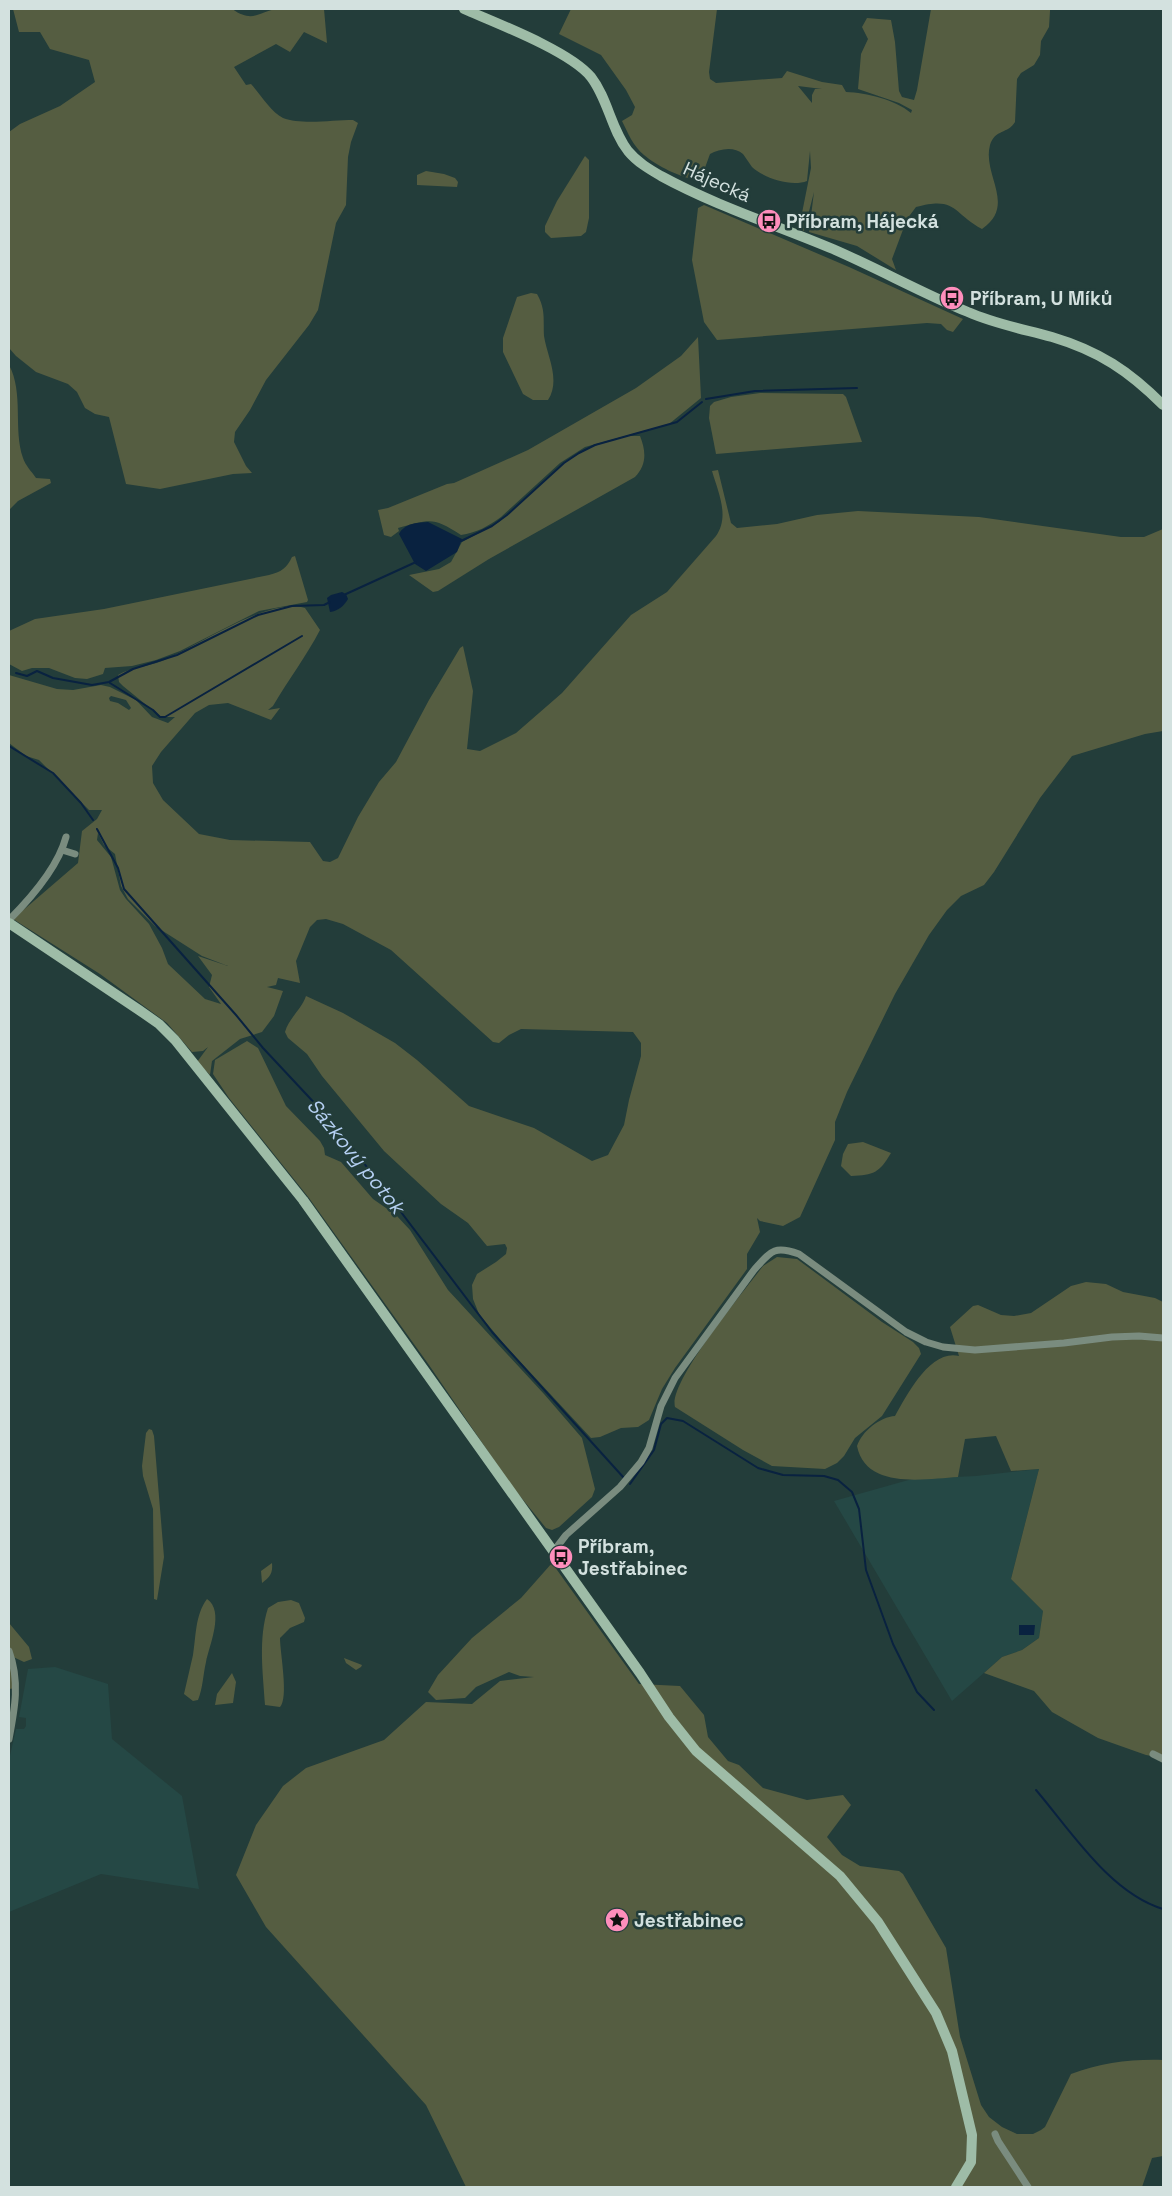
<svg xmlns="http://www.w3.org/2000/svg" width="1172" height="2196" font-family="'Space Grotesk',sans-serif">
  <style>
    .built { fill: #254845 }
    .green { fill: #555d41; fill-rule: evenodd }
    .water { fill: #092240 }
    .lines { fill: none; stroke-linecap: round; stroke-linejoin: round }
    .stream { stroke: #092240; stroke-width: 2 }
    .street { stroke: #7a8c7f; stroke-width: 7 }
    .secondary { stroke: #9ebca7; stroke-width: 10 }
    .labels { text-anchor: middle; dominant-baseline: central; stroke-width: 5; stroke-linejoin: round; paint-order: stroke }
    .street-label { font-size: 19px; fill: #d3e1df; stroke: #233d3a }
    .poi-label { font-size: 19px; font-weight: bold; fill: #d3e1df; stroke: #233d3a; text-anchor: start }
    .water-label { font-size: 20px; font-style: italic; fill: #b5d0f3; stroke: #233d3a }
  </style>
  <rect width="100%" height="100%" fill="#233d3a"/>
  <g class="built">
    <path d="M1039 1469 1011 1579 1043 1611 1039 1638 1022 1650 1002 1657 952 1701 834 1501 912 1479 976 1476Z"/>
    <path d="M55 1667 108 1684 112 1739 182 1796 199 1889 101 1874 9 1912V1760L16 1729H24L26 1726V1718L19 1717 28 1669Z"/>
  </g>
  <g class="green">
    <path d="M13 9H232C253 23 256 13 276 9 291 6 309 9 324 9L327 43 304 32 290 52 276 44 234 67 246 85 251 84C260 94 271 112 283 118 301 125 333 120 353 120L358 123 351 142 348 157 346 205 336 223 318 310 309 325 266 380 250 410 235 432 234 442 246 466 252 473 233 474 160 489 126 484 109 417 95 414 85 408 77 392 68 384 36 372 16 356 9 348V132L20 124 60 106 95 82 89 60 50 49 40 32H19Z"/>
    <path d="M571 9H717L709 72 710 79 716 83 782 78 787 71 822 82 842 85 846 92C867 93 894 99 911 113L912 110 899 103 858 89 861 54 868 39 862 27 867 18 891 20 895 42 899 91 902 97 914 100 917 90 931 9H1050V11L1049 27 1041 41 1040 55 1034 65 1021 73 1017 79 1015 122C1008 134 995 129 990 145 982 175 1017 205 982 229 952 213 957 196 916 207L907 219 892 259 896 270 857 246 809 232 814 192 804 231 799 228 811 168 810 151 807 181C792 187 765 179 752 167 749 163 746 158 743 154 734 146 719 149 710 154L702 176 698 180C681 178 657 166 644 155 633 146 628 133 622 121L632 115 635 107 626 90 601 55 559 34ZM798 86 822 89H815L812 95V103Z"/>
    <path d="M585 156 589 160V218L586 232 581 236 551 238 545 232V226L557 201Z"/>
    <path d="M426 171 444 174 455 178 458 182 457 187 417 185V175Z"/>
    <path d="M704 205 849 267 963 319 953 332 947 330 941 324 927 323 717 340 704 322 692 260 698 208Z"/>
    <path d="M531 293 537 294C546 310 543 319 544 336 547 356 561 380 548 400H533L523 394 503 352V338L517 297Z"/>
    <path d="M698 337 701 398 669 424 585 447 560 463 501 517C489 526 476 533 461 535 433 517 431 519 398 528L399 531 391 537 384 535 378 510 388 508 447 484 454 483 528 450 636 388 681 356Z"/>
    <path d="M9 365C24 393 13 429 23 458 25 465 32 472 36 478L50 479 51 483 18 501 9 510Z"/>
    <path d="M760 393 843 394 846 397 862 442 716 454 709 418 710 406 714 402 731 397Z"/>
    <path d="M625 436H640C646 451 647 465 635 477L489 559 438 591 433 592 409 575 439 569 451 562 462 542 499 522 564 463 588 448Z"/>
    <path d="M718 470 731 523 737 528 777 524 817 515 858 511 979 517 1121 537H1144L1163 529V731L1145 734 1072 756 1040 798 994 872 984 885 961 896 947 910 929 935 895 994 847 1092 835 1122V1140L800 1217 783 1226 760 1221 757 1218 760 1232 747 1254V1269L675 1368 662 1389 649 1420 638 1427 621 1428 600 1437 591 1438 503 1343 479 1314 473 1299 472 1285 477 1274 496 1262 506 1254 507 1248 505 1244 487 1246 468 1223 441 1204 384 1151 322 1076 307 1054 288 1038 285 1032C289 1018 301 1010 306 996L343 1013 395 1043 417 1060 469 1106 534 1128 592 1161 608 1155 624 1125 629 1100 641 1056V1043L633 1032 521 1029 509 1035 499 1043 493 1042 391 950 343 924 326 919 317 920 310 927 296 961 300 983 278 978 276 985 267 987 283 991 274 1016 262 1032 240 1039 212 1061 210 1075 197 1062 208 1047 203 1051 192 1052 167 1023 141 1004 100 974 13 919 78 863 82 831 97 819 102 810H89L39 760 26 756 9 743V675L57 689 73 690 101 685 110 687 136 700 152 717 168 723 175 717H161L123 686 119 682 118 675C132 667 147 667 162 661 196 647 270 596 305 608L320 630C306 657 288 680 273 706L268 710 280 708 271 720 228 703 209 705 195 713 161 752 152 766 153 783 163 800 199 834 230 840 310 842 323 861 330 862 338 858 358 817 379 782 396 762 429 700 460 648 463 646 473 691 467 749 480 751 516 733 562 693 631 615 667 592 716 536C730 516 718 492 712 471ZM111 696 126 700 131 708 129 710 118 703 110 701 109 698ZM98 833 104 845 115 854 121 886 128 899 155 926 202 956 228 966 198 956 212 975 209 987 221 1004 205 999 168 964 162 948 149 924 126 899 120 890 111 857 97 840Z"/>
    <path d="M295 556 308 600 307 602 259 611 180 651 156 660 132 666 105 668 103 674 87 679 75 678 49 668H32L22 671 9 664V631L35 619 104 609 269 575C281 572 287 568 292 557Z"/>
    <path d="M247 1041 258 1048 286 1106 320 1141 324 1148 325 1155 341 1162 373 1199 396 1215 410 1230 448 1290 544 1394 582 1438 595 1489 592 1497 559 1527 552 1530 546 1528 511 1485 429 1365 309 1198 229 1098 213 1074 215 1060Z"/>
    <path d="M863 1142 891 1153C879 1173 874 1175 851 1176L841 1166 843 1154 848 1144Z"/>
    <path d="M777 1257 797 1259 882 1322 913 1342 919 1348 921 1354 882 1416 855 1438 844 1456 837 1463 825 1469 772 1466 743 1450 675 1407C668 1382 745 1290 763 1266Z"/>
    <path d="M1086 1282 1106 1284 1123 1292 1155 1298 1163 1302V1758L1146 1755 1098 1738 1052 1712 1034 1691 984 1673 1002 1657 1022 1650 1039 1638 1043 1611 1011 1579 1039 1469 1011 1471 996 1436 965 1439 958 1477C925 1479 866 1490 857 1446 862 1431 880 1417 895 1416 907 1395 930 1349 959 1356L950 1327 973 1306 978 1305 1001 1315 1014 1316 1031 1313 1071 1286Z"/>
    <path d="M149 1429 152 1430 154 1436 164 1557 157 1600 154 1599 153 1509 143 1476 142 1466 146 1433Z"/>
    <path d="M272 1563C273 1573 270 1577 262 1583L261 1571Z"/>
    <path d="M552 1563 639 1684 680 1686 704 1715 708 1737 728 1761 739 1765 763 1788 807 1800 843 1795 851 1805 827 1837 842 1855 860 1866 899 1871 903 1874 946 1948 960 2037 981 2105 989 2117 1002 2127 1017 2134H1033L1041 2130 1045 2127 1071 2074C1101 2063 1131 2059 1163 2060V2156L1152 2158 1142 2187H466L426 2105 266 1927 236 1875 256 1825 283 1786 306 1768 384 1740 426 1702 472 1704 500 1681 534 1677 520 1676 509 1672 476 1687 465 1698 436 1700 428 1692 438 1675 472 1638 521 1598Z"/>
    <path d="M207 1599C225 1611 209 1646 206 1662 203 1675 203 1687 198 1700L193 1701 184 1694C187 1681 190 1668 193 1655 196 1637 195 1615 207 1599Z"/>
    <path d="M291 1600 299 1603 305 1618 304 1622 290 1628 280 1638C280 1653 289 1698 280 1707L265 1705C263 1673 258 1639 268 1608L278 1602Z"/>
    <path d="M9 1623 29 1647 32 1659 24 1662 11 1656 17 1688 9 1689Z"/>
    <path d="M344 1658 362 1665 361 1667 356 1670 346 1663Z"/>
    <path d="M232 1673 236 1682 233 1703 215 1705 217 1694Z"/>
  </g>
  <g class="water">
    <path d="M428 522 462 539 457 552 426 571 415 564 399 534C405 523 416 523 428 522Z"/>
    <path d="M342 592 346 594 348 599C344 606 338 611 330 612L327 598 331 595Z"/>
    <path d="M1019 1625H1035L1034 1635H1019Z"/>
  </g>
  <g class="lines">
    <g class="stream">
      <path d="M706 399 755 391 857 388"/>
      <path d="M461 541 492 526 507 515 564 463 579 453 595 445 677 422 702 402"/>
      <path d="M346 594 416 562"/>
      <path d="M16 673 27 676 37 671 53 678 92 685 109 682 133 669 177 655 258 615 292 606 324 605 330 602"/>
      <path d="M110 683 153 710 160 717H165L302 636"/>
      <path d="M9 746 53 773 81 803 93 820"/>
      <path d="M97 829 118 868 124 889 236 1015 263 1048 335 1125 492 1332 624 1478"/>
      <path d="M630 1484 654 1450 661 1424 667 1418 683 1421 758 1468 783 1475 824 1476 838 1480 852 1492 859 1509 866 1570 893 1644 917 1692 934 1710"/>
      <path d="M1036 1790C1071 1831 1110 1893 1163 1909"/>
    </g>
    <g class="street">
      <path d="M62 850 75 854"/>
      <path d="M9 920C30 899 58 867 66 837"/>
      <path d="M553 1552 566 1535 620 1487 641 1462 649 1448 661 1406 675 1378 754 1270C771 1251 774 1245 799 1254L906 1332 926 1342 943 1347 975 1350 1064 1343 1112 1337 1139 1336 1163 1338"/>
      <path d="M9 1651C20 1681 15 1708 9 1739"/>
      <path d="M1153 1754 1163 1759"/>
      <path d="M995 2134 998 2141 1028 2187"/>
    </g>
    <g class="secondary">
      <path d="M464 9C496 23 570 51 591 77 608 99 611 129 628 151 637 162 649 169 661 176 716 206 776 225 833 249 879 269 922 293 968 312 995 324 1023 329 1052 337 1099 351 1129 371 1163 405"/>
      <path d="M9 923 139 1010 159 1024 175 1040 303 1200 640 1673 669 1717 696 1751 840 1876 878 1922 936 2013 952 2051 972 2135 971 2162 956 2187"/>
    </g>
  </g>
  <defs>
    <g id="bus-disc" transform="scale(1.25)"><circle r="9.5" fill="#fe8ebc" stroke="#233d3a"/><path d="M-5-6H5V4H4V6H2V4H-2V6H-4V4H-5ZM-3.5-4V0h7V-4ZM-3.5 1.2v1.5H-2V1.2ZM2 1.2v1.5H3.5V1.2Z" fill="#111"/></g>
    <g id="sight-disc" transform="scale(1.25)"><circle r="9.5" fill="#fe8ebc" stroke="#233d3a"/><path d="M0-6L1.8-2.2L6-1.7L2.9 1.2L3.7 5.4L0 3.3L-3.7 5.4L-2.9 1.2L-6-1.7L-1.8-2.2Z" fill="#111"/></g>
  </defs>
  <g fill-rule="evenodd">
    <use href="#bus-disc" x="769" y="221"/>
    <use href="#bus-disc" x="952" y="298"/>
    <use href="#bus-disc" x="561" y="1557"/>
    <use href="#sight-disc" x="617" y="1920"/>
  </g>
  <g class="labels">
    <g class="street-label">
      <text transform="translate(717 182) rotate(24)">Hájecká</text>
    </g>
    <g class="poi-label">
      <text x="786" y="221">Příbram, Hájecká</text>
      <text x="970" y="298">Příbram, U Míků</text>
      <text x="578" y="1546">Příbram,<tspan x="578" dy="22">Jestřabinec</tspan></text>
      <text x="634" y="1920">Jestřabinec</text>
    </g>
    <g class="water-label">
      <text transform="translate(356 1156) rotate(51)">Sázkový potok</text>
    </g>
  </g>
  <rect width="1172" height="2196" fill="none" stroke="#d3e1df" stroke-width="20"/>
</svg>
